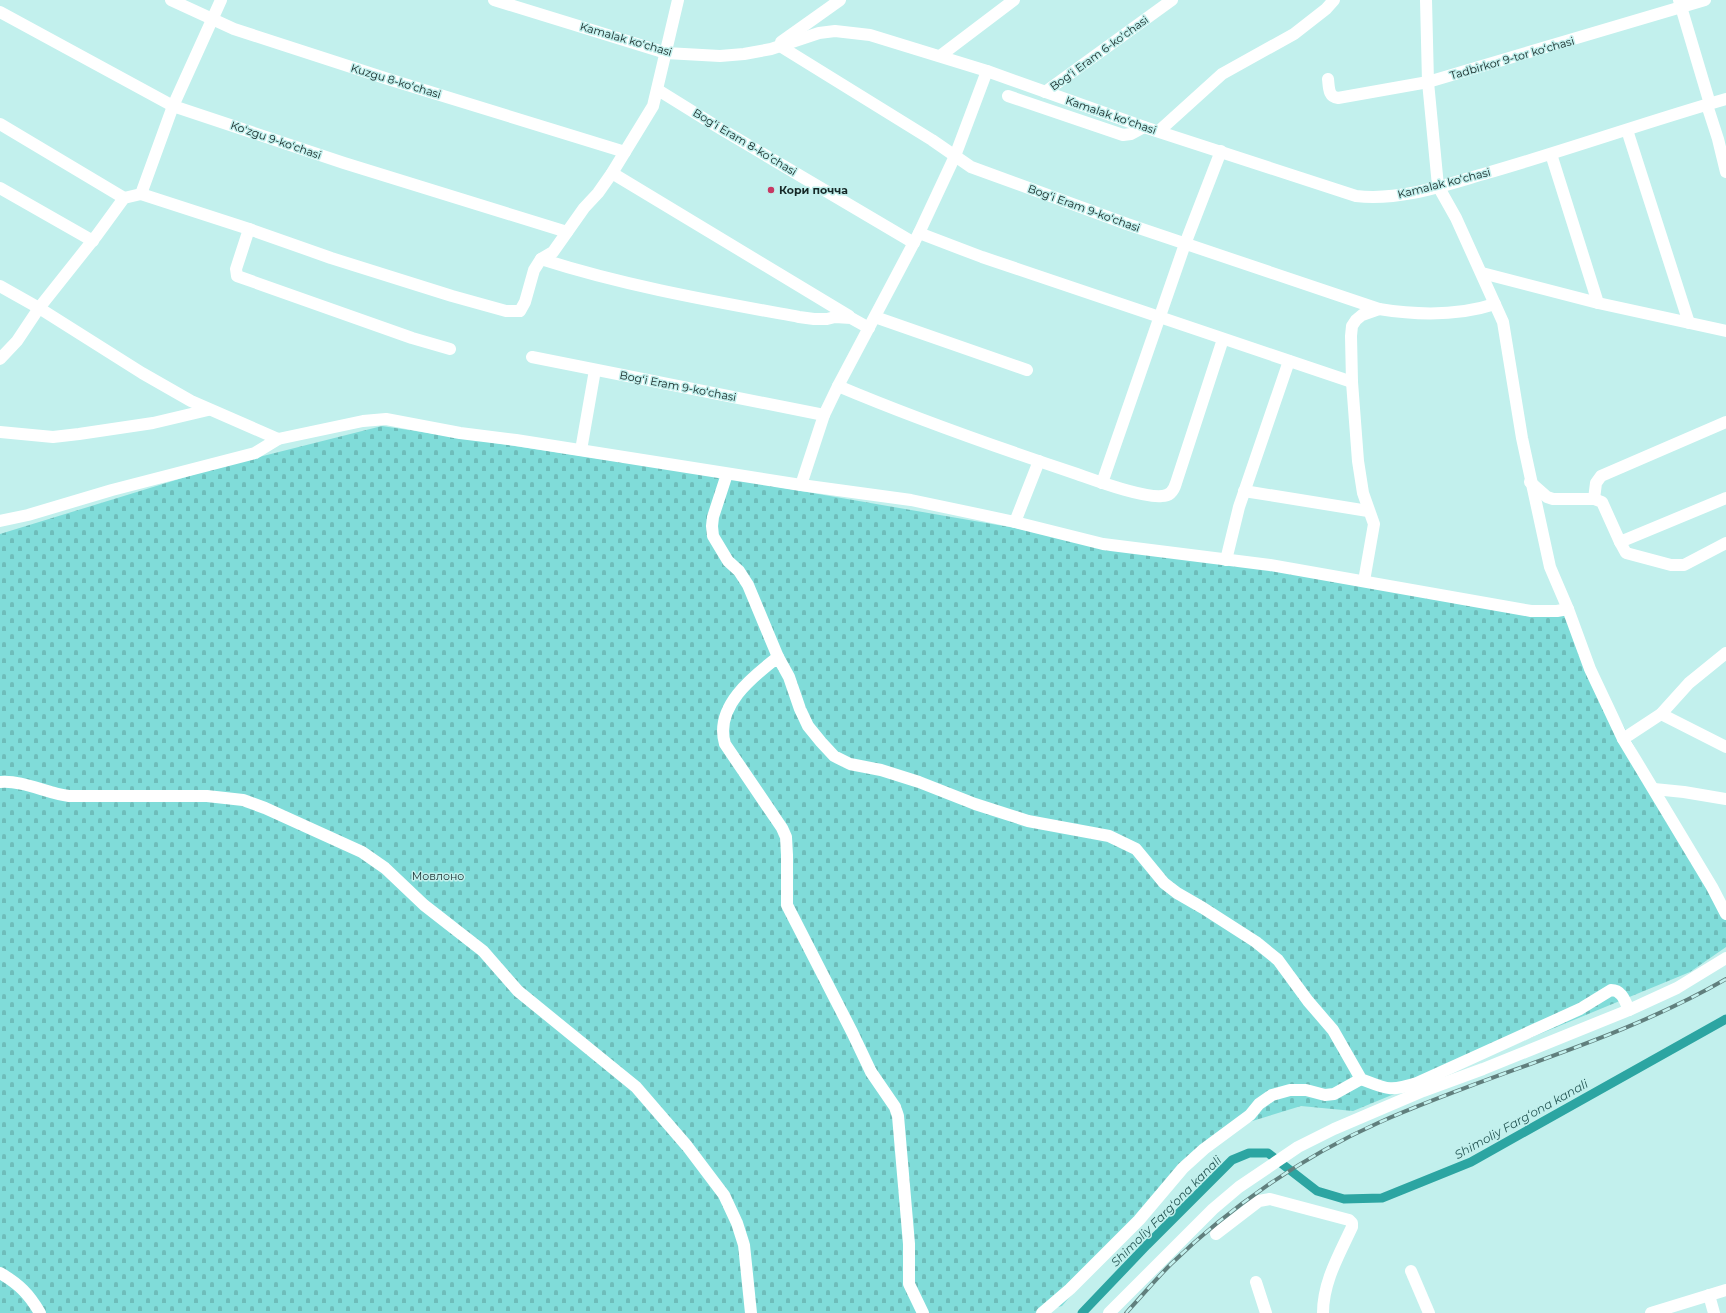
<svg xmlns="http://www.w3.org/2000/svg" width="1726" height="1313" font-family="Montserrat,sans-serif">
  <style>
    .cemetery { fill: url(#cemetery-stones) }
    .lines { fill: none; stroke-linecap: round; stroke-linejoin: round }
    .canal { stroke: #2ca5a2; stroke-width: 9 }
    .minor { stroke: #fff; stroke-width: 12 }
    .rail-casing { stroke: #617f7d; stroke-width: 4 }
    .rail { stroke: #c2f0ed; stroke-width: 2.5; stroke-dasharray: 8; stroke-linecap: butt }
    .poi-dot { fill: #c73963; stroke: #c2f0ed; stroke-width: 1.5 }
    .labels { text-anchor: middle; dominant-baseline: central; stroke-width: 3; stroke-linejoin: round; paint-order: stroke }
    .street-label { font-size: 11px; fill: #162827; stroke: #c2f0ed }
    .poi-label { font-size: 11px; font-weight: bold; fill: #162827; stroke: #c2f0ed; text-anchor: start }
    .park-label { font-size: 11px; fill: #1a2e2e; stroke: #c2f0ed }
    .water-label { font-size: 12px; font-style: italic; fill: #275856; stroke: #c2f0ed }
  </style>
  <defs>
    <pattern id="cemetery-stones" width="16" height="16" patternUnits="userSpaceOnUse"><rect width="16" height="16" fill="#80dcd9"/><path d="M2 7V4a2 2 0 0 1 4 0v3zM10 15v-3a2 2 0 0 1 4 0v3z" fill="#6ebdba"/></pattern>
  </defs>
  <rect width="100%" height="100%" fill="#c2f0ed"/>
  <path class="cemetery" d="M382 426 721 477 1164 554 1564 614 1726 919V947L1690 972 1353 1111 1301 1106 1236 1126 1192 1153 1062 1306 1034 1313H0V534L215 468Z"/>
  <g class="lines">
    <path class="canal" d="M1082 1313 1147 1245 1232 1160 1249 1153H1268L1317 1191 1344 1199 1382 1198 1471 1162 1726 1019"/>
    <g class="minor">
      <path d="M171 0 234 29 388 79 625 152"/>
      <path d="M494 0 666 53 720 56 744 54 771 49 819 33 835 31 870 35 987 71 1144 127 1356 196C1401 201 1445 185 1487 173 1567 150 1646 122 1726 99"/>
      <path d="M1426 0 1428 82 1438 186 1456 218 1503 322 1522 438 1550 567 1568 609 1590 669 1623 739 1712 887 1726 914"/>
      <path d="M1679 0 1710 104"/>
      <path d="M0 12 173 106 344 163 567 232"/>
      <path d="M781 42 840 0"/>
      <path d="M780 46 932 140 971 167 1127 224 1379 309C1416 315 1458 316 1495 304"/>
      <path d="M940 56 1014 0"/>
      <path d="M1328 79C1329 87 1328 97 1338 98L1428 82 1705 0"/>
      <path d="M658 90 716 126 914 243"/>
      <path d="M1045 92 1172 0"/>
      <path d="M1008 96 1123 135 1131 134 1144 127"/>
      <path d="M1707 105 1718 139 1726 172"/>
      <path d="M0 124 124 198"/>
      <path d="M1627 130 1689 323"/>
      <path d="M1159 131 1222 74 1294 34 1326 9 1334 0"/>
      <path d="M1551 154 1598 303"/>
      <path d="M612 173 849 316"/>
      <path d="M0 188 93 241"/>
      <path d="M141 194 249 229 331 258 452 296 506 311H520L525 302 534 270 541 259 553 252 584 208 598 193 612 173 653 106 678 0"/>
      <path d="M249 229 236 269 237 276 412 338 450 349"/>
      <path d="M919 233 982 257 1352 382"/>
      <path d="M541 259C625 286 712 301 799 317L814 319H827L835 317 851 318 869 328"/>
      <path d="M1482 273 1598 303 1726 331"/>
      <path d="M0 286 39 308 142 373 191 401 278 439 363 421 386 419 460 433 516 440 801 485 911 500 1015 522 1103 544 1270 565 1531 611H1557L1568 609"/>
      <path d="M875 317 1027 370"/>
      <path d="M532 357 824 415"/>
      <path d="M0 359 17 341 39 308 97 235 124 198 141 194 173 106 221 0"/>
      <path d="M838 386C916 419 996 447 1077 474 1097 481 1142 498 1162 496 1170 496 1174 490 1176 483L1223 339"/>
      <path d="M0 432 53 437 79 434 153 423 208 410"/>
      <path d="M581 450 595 370"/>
      <path d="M727 474 713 517 712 526 713 536 728 561 739 571 748 585 778 657"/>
      <path d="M1530 482 1547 497 1553 499H1594L1602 502 1620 542 1726 498"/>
      <path d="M1102 483 1185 244 1221 151"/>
      <path d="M801 485 824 415 838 386 919 233 955 156 987 71"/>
      <path d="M1244 491 1368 511"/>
      <path d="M1594 499 1596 483 1601 476 1726 422"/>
      <path d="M0 521 28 515 112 490 255 453 278 439"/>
      <path d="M1015 522 1039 461"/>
      <path d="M1620 542 1626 553 1671 565H1684L1726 543"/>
      <path d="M1226 560 1239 507 1289 361"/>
      <path d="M1364 581 1374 524 1363 493 1358 461 1352 382 1351 336 1352 326 1356 320 1362 315 1379 309"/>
      <path d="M1661 714 1726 747"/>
      <path d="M1623 739 1661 714 1689 683 1726 653"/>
      <path d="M0 782C23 780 46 793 69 796H207L243 800 265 808 362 852 385 868 424 905 483 951 518 991 636 1087 687 1146 724 1195 737 1223 744 1245 751 1313"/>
      <path d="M1654 789 1684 792 1726 799"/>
      <path d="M1216 1234 1259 1201 1270 1199 1349 1220 1352 1223V1227C1339 1255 1323 1282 1323 1313"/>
      <path d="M1411 1271 1429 1313"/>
      <path d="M0 1273C19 1284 29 1294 40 1313"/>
      <path d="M1256 1282 1266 1313"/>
      <path d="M1709 1295 1714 1313"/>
      <path d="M923 1313 909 1284V1244L898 1116 895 1107 871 1072 852 1032 787 905V855L786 837 782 828 725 744C714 707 752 677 778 657L789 677 800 709 808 726 821 742 834 756 850 764 881 770 919 782 975 804 1028 821 1109 836 1136 849 1164 883 1177 893 1203 908 1256 942 1278 960 1308 1001 1333 1030 1361 1079C1387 1089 1389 1092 1417 1083L1580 1009 1611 990C1622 990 1625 1001 1629 1010"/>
      <path d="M1042 1313 1070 1289 1139 1220 1183 1168 1204 1149 1250 1115 1259 1104 1272 1095 1290 1090H1306L1325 1095 1334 1094 1361 1079"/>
      <path d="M1109 1313 1213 1209 1239 1187 1298 1147 1334 1129 1423 1091 1483 1069 1629 1010 1677 988 1726 958"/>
      <path d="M1651 1313 1726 1290"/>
    </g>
    <g class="rail-casing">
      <path id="rail" d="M1126 1313C1141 1297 1155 1280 1171 1264 1230 1207 1302 1157 1378 1123 1492 1072 1617 1042 1726 979"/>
    </g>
    <use href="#rail" class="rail"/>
  </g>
  <circle class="poi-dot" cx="771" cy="190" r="4"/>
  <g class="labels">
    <g class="street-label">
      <text transform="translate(626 39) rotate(16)">Kamalak koʻchasi</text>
      <text transform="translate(1099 53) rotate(-36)">Bogʻi Eram 6-koʻchasi</text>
      <text transform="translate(1512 58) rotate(-16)">Tadbirkor 9-tor koʻchasi</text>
      <text transform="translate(396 81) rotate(17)">Kuzgu 8-koʻchasi</text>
      <text transform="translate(1111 115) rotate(19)">Kamalak koʻchasi</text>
      <text transform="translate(276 140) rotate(19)">Koʻzgu 9-koʻchasi</text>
      <text transform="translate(745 142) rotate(31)">Bogʻi Eram 8-koʻchasi</text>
      <text transform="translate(1444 183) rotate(-14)">Kamalak koʻchasi</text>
      <text transform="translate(1084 208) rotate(20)">Bogʻi Eram 9-koʻchasi</text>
      <text transform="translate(678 386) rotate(11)">Bogʻi Eram 9-koʻchasi</text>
    </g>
    <g class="poi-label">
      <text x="779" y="190">Кори почча</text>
    </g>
    <g class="park-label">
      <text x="438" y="876">Мовлоно</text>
    </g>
    <g class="water-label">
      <text transform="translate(1521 1119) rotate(-29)">Shimoliy Fargʻona kanali</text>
      <text transform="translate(1166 1211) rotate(-45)">Shimoliy Fargʻona kanali</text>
    </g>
  </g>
</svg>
